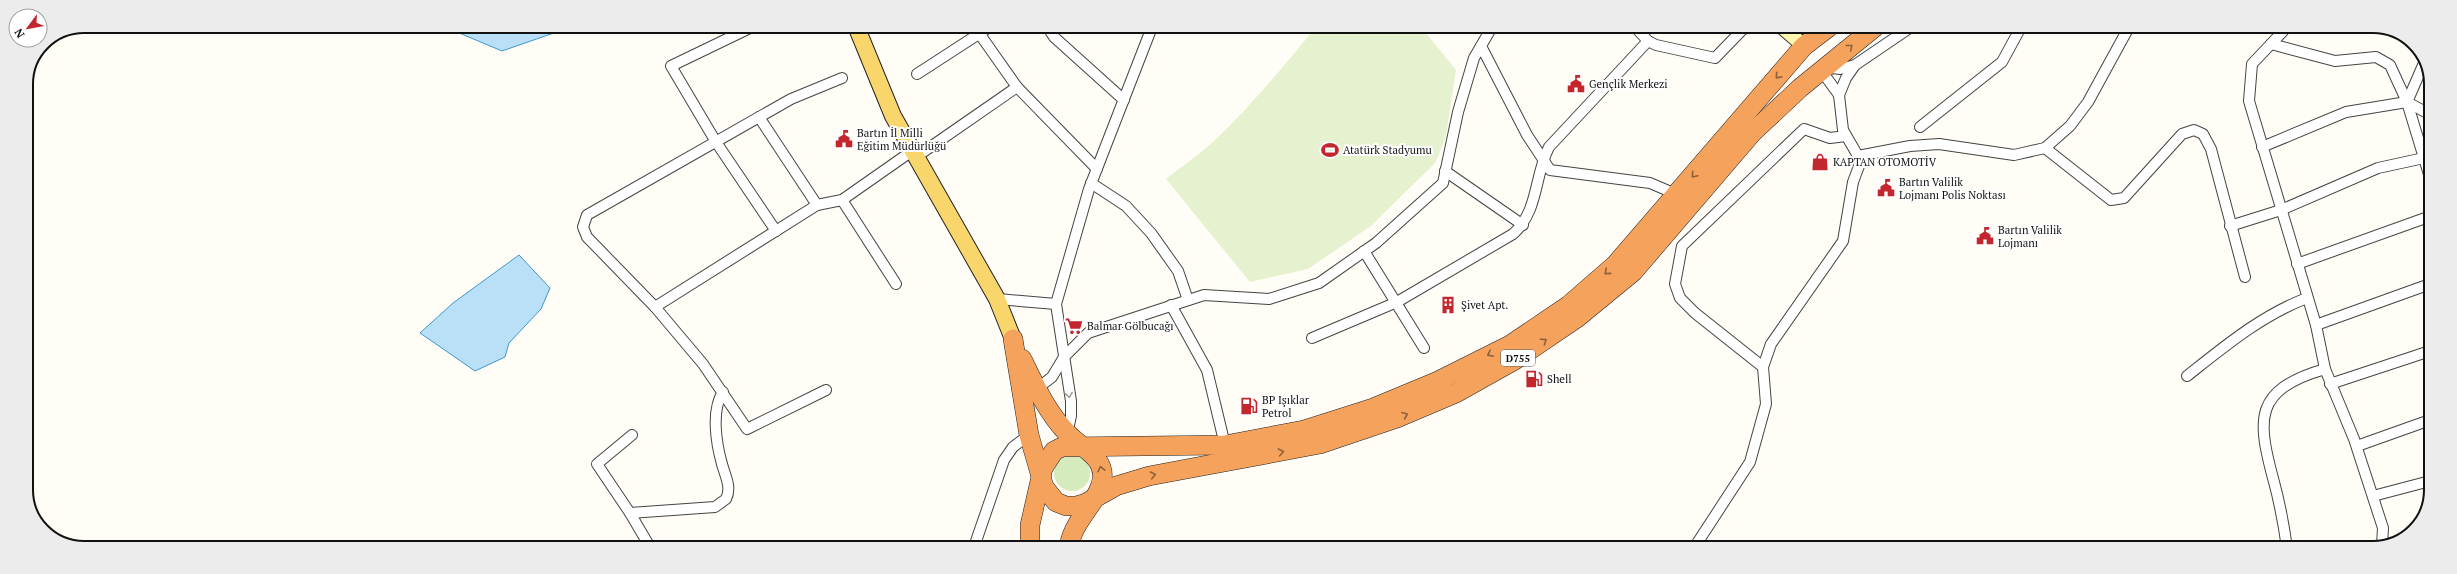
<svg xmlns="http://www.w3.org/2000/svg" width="2457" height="574" font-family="'PT Serif',serif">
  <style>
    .green { fill: #d5ebbd }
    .pitch { fill: #e6f2cf }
    .water { fill: #b9e0f7; stroke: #3f96cf }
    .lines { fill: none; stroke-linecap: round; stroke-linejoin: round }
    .street-casing { stroke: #444; stroke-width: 12 }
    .secondary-casing { stroke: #333; stroke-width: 16 }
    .primary-casing { stroke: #222; stroke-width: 18 }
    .highway-casing { stroke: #222; stroke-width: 20 }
    .street { stroke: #fff; stroke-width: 10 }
    .secondary { stroke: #fff6b0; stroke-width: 14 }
    .primary { stroke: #f9d66b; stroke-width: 16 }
    .highway { stroke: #f5a25d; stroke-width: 19 }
    .oneway { stroke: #8e613b }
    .oneway2 { stroke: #a0a0a0 }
    .labels { text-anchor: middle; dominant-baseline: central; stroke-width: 4; stroke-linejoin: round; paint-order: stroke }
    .shield { fill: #fff; stroke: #585858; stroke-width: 1 }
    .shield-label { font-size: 10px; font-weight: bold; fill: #111 }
    .poi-label { font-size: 11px; fill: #111; stroke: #fff; text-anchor: start }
    .rim { fill: none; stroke: #111; stroke-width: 2 }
  </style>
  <rect width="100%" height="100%" fill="#fffdf5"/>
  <circle class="green" cx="1072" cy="473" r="18"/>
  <path class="pitch" d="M1316 27H1421L1456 70 1446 136 1436 162 1371 226 1308 269 1250 282 1166 179C1182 166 1199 155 1214 141 1251 106 1284 66 1316 27Z"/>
  <g class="water">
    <path d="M450 26H574L502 51 452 30Z"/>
    <path d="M519 255 550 288 541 309 509 343 505 357 475 371 420 333 453 303Z"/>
  </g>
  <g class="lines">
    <g class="street-casing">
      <g id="street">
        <path d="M754 26 671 66 716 142 776 231"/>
        <path d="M974 26 1017 87 1097 169"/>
        <path d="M1047 26 1054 37 1124 100"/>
        <path d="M1635 27 1648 41 1656 45 1715 58 1745 27"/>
        <path d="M2287 27 2252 64 2249 101 2316 325 2325 369 2354 439 2383 528 2382 545"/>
        <path d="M2271 44 2335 61 2376 57 2390 65 2407 102 2431 181"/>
        <path d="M1481 46 1527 135 1550 170 1650 183 1678 195"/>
        <path d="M917 74 991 26"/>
        <path d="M1839 95 1826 77 1825 67 1840 69 1855 65 1911 27"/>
        <path d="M2407 102 2424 63"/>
        <path d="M759 117 817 205 842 200 912 151"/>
        <path d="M1920 127 2002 62 2021 27"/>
        <path d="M2262 147 2346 112 2407 102 2431 115"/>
        <path d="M2045 148 2111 200 2124 198 2182 134 2194 130 2203 134 2211 149 2245 277"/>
        <path d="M1858 156 1910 146 1939 144 2014 155 2045 148 2070 126 2088 102 2129 27"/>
        <path d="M916 157 1017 87"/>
        <path d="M1445 171 1523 225"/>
        <path d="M1091 183 1126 206 1151 233 1178 271 1188 300"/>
        <path d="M842 200 896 284"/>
        <path d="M817 205 655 307 703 364 747 429 826 390"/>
        <path d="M2230 226 2281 210 2378 168 2424 158"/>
        <path d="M1364 251 1424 348"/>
        <path d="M2297 264 2431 216"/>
        <path d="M997 299 1056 304"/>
        <path d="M1171 305 1207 370 1225 445"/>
        <path d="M655 307 587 237 583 227 587 215 791 99 842 78"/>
        <path d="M2316 325 2430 284"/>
        <path d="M1312 338 1397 302 1513 234C1539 211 1534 176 1549 147L1648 41"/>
        <path d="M1763 367 1695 313 1680 298 1675 284 1682 246 1804 129 1830 138 1846 136"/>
        <path d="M2187 376C2225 346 2262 315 2307 298"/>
        <path d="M2330 384 2430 351"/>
        <path d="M1034 391 1052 377 1064 357 1088 333 1204 295 1269 299 1319 283 1376 243 1443 183 1458 112 1474 58 1492 27"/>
        <path d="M1067 434 1071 416V401L1056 304 1089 189 1152 27"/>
        <path d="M2357 446 2430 420"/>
        <path d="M2373 496 2430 481"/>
        <path d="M630 513 597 464 632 435"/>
        <path d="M650 547 630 513 715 507 726 499C732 487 725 476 722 464 716 443 711 410 723 392"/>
        <path d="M974 547 1004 460 1013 447 1029 435"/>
        <path d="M1694 548 1750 462 1766 404 1763 367 1771 344 1843 241 1853 182 1859 166 1858 156 1843 130 1839 95 1846 78 1855 65"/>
        <path d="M2287 548C2284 526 2280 504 2274 482 2257 419 2253 390 2325 369"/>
      </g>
    </g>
    <g class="secondary-casing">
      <path id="secondary" d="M1782 27 1804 46"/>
    </g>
    <g class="primary-casing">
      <path id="primary" d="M856 26 893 116 997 299 1013 339"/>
    </g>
    <g class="highway-casing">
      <g id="highway">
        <path d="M1013 339 1029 435 1044 487 1056 502 1066 506H1076L1086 503 1116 486 1149 476 1320 444 1397 418 1456 393 1515 360 1577 318 1633 272 1752 133 1800 88 1875 27"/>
        <path d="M1022 359C1034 384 1048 414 1068 434 1081 448 1106 457 1102 480 1099 499 1080 515 1073 533 1071 537 1070 543 1068 547"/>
        <path d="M1030 547V525L1043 468 1054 451 1062 447 1225 445 1304 430 1373 408 1438 381 1510 345 1569 305 1615 265 1804 46 1829 27"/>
      </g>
    </g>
    <use href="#street" class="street"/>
    <use href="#secondary" class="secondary"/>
    <use href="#primary" class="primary"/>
    <use href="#highway" class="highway"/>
  </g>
  <defs><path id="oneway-chevron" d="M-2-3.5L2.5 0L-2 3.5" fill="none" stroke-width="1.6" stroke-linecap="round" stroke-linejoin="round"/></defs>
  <g class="oneway">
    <use href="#oneway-chevron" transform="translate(1850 47) rotate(-39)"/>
    <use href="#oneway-chevron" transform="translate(1778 76) rotate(131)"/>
    <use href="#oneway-chevron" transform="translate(1694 175) rotate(130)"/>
    <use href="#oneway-chevron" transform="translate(1607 272) rotate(139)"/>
    <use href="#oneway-chevron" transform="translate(1544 341) rotate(-34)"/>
    <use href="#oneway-chevron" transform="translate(1490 354) rotate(153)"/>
    <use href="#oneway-chevron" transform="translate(1405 415) rotate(-23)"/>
    <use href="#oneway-chevron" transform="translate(1281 452) rotate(-11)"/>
    <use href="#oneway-chevron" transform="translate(1101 469) rotate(-103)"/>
    <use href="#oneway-chevron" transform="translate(1153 475) rotate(-11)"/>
  </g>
  <use class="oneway2" href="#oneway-chevron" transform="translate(1069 395) rotate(81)"/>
  <defs>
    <g id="civic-bare" transform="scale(1.38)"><path d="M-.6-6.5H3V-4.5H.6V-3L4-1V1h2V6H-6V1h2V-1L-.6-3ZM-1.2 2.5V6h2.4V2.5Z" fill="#c4262e" stroke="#fff" stroke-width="2.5" paint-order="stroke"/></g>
    <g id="stadium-bare" transform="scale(1.38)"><path d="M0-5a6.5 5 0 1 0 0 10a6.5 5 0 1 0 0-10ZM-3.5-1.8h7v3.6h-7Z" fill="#c4262e" stroke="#fff" stroke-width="2.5" paint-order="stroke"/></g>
    <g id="shop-bare" transform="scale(1.38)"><path d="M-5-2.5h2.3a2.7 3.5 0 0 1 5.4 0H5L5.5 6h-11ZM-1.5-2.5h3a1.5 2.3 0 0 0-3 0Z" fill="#c4262e" stroke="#fff" stroke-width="2.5" paint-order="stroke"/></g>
    <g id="building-bare" transform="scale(1.38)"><path d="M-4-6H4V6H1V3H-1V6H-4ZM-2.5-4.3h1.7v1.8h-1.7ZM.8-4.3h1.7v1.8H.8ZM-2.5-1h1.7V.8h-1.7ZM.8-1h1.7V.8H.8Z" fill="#c4262e" stroke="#fff" stroke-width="2.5" paint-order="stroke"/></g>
    <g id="supermarket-bare" transform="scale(1.38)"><path d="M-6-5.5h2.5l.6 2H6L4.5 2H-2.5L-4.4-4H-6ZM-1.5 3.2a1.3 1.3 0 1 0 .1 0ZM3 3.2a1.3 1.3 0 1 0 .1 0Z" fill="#c4262e" stroke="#fff" stroke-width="2.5" paint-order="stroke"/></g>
    <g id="fuel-bare" transform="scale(1.38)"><path d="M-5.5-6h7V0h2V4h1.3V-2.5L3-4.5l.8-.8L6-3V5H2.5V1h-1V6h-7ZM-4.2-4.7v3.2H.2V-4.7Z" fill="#c4262e" stroke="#fff" stroke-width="2.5" paint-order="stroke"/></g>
  </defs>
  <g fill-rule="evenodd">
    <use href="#civic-bare" x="1576" y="84"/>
    <use href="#civic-bare" x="844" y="139"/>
    <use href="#stadium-bare" x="1330" y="150"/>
    <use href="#shop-bare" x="1820" y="162"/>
    <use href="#civic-bare" x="1886" y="188"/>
    <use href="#civic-bare" x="1985" y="236"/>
    <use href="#building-bare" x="1448" y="305"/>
    <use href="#supermarket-bare" x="1074" y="326"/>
    <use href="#fuel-bare" x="1534" y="379"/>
    <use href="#fuel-bare" x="1249" y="406"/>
  </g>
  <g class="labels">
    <rect class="shield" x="1501" y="350" width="34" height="16" rx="3"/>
    <g class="shield-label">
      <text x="1518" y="358">D755</text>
    </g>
    <g class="poi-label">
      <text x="1589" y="84">Gençlik Merkezi</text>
      <text x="857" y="133">Bartın İl Milli<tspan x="857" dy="13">Eğitim Müdürlüğü</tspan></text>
      <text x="1343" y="150">Atatürk Stadyumu</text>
      <text x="1833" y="162">KAPTAN OTOMOTİV</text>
      <text x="1899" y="182">Bartın Valilik<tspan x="1899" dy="13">Lojmanı Polis Noktası</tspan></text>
      <text x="1998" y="230">Bartın Valilik<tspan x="1998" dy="13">Lojmanı</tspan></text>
      <text x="1461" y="305">Şivet Apt.</text>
      <text x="1087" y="326">Balmar Gölbucağı</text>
      <text x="1547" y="379">Shell</text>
      <text x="1262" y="400">BP Işıklar<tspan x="1262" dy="13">Petrol</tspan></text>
    </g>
  </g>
  <path d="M0 0H2457V574H0ZM84 33H2373A51 51 0 0 1 2424 84V490A51 51 0 0 1 2373 541H84A51 51 0 0 1 33 490V84A51 51 0 0 1 84 33Z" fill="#ececec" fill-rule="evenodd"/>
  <path class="rim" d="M84 33H2373A51 51 0 0 1 2424 84V490A51 51 0 0 1 2373 541H84A51 51 0 0 1 33 490V84A51 51 0 0 1 84 33Z"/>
  <g transform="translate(28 28) rotate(238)"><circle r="19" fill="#ffffff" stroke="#a0a0a0"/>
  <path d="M0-3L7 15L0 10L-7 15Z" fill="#c4262e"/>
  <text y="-6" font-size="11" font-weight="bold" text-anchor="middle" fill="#111111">N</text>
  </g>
</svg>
